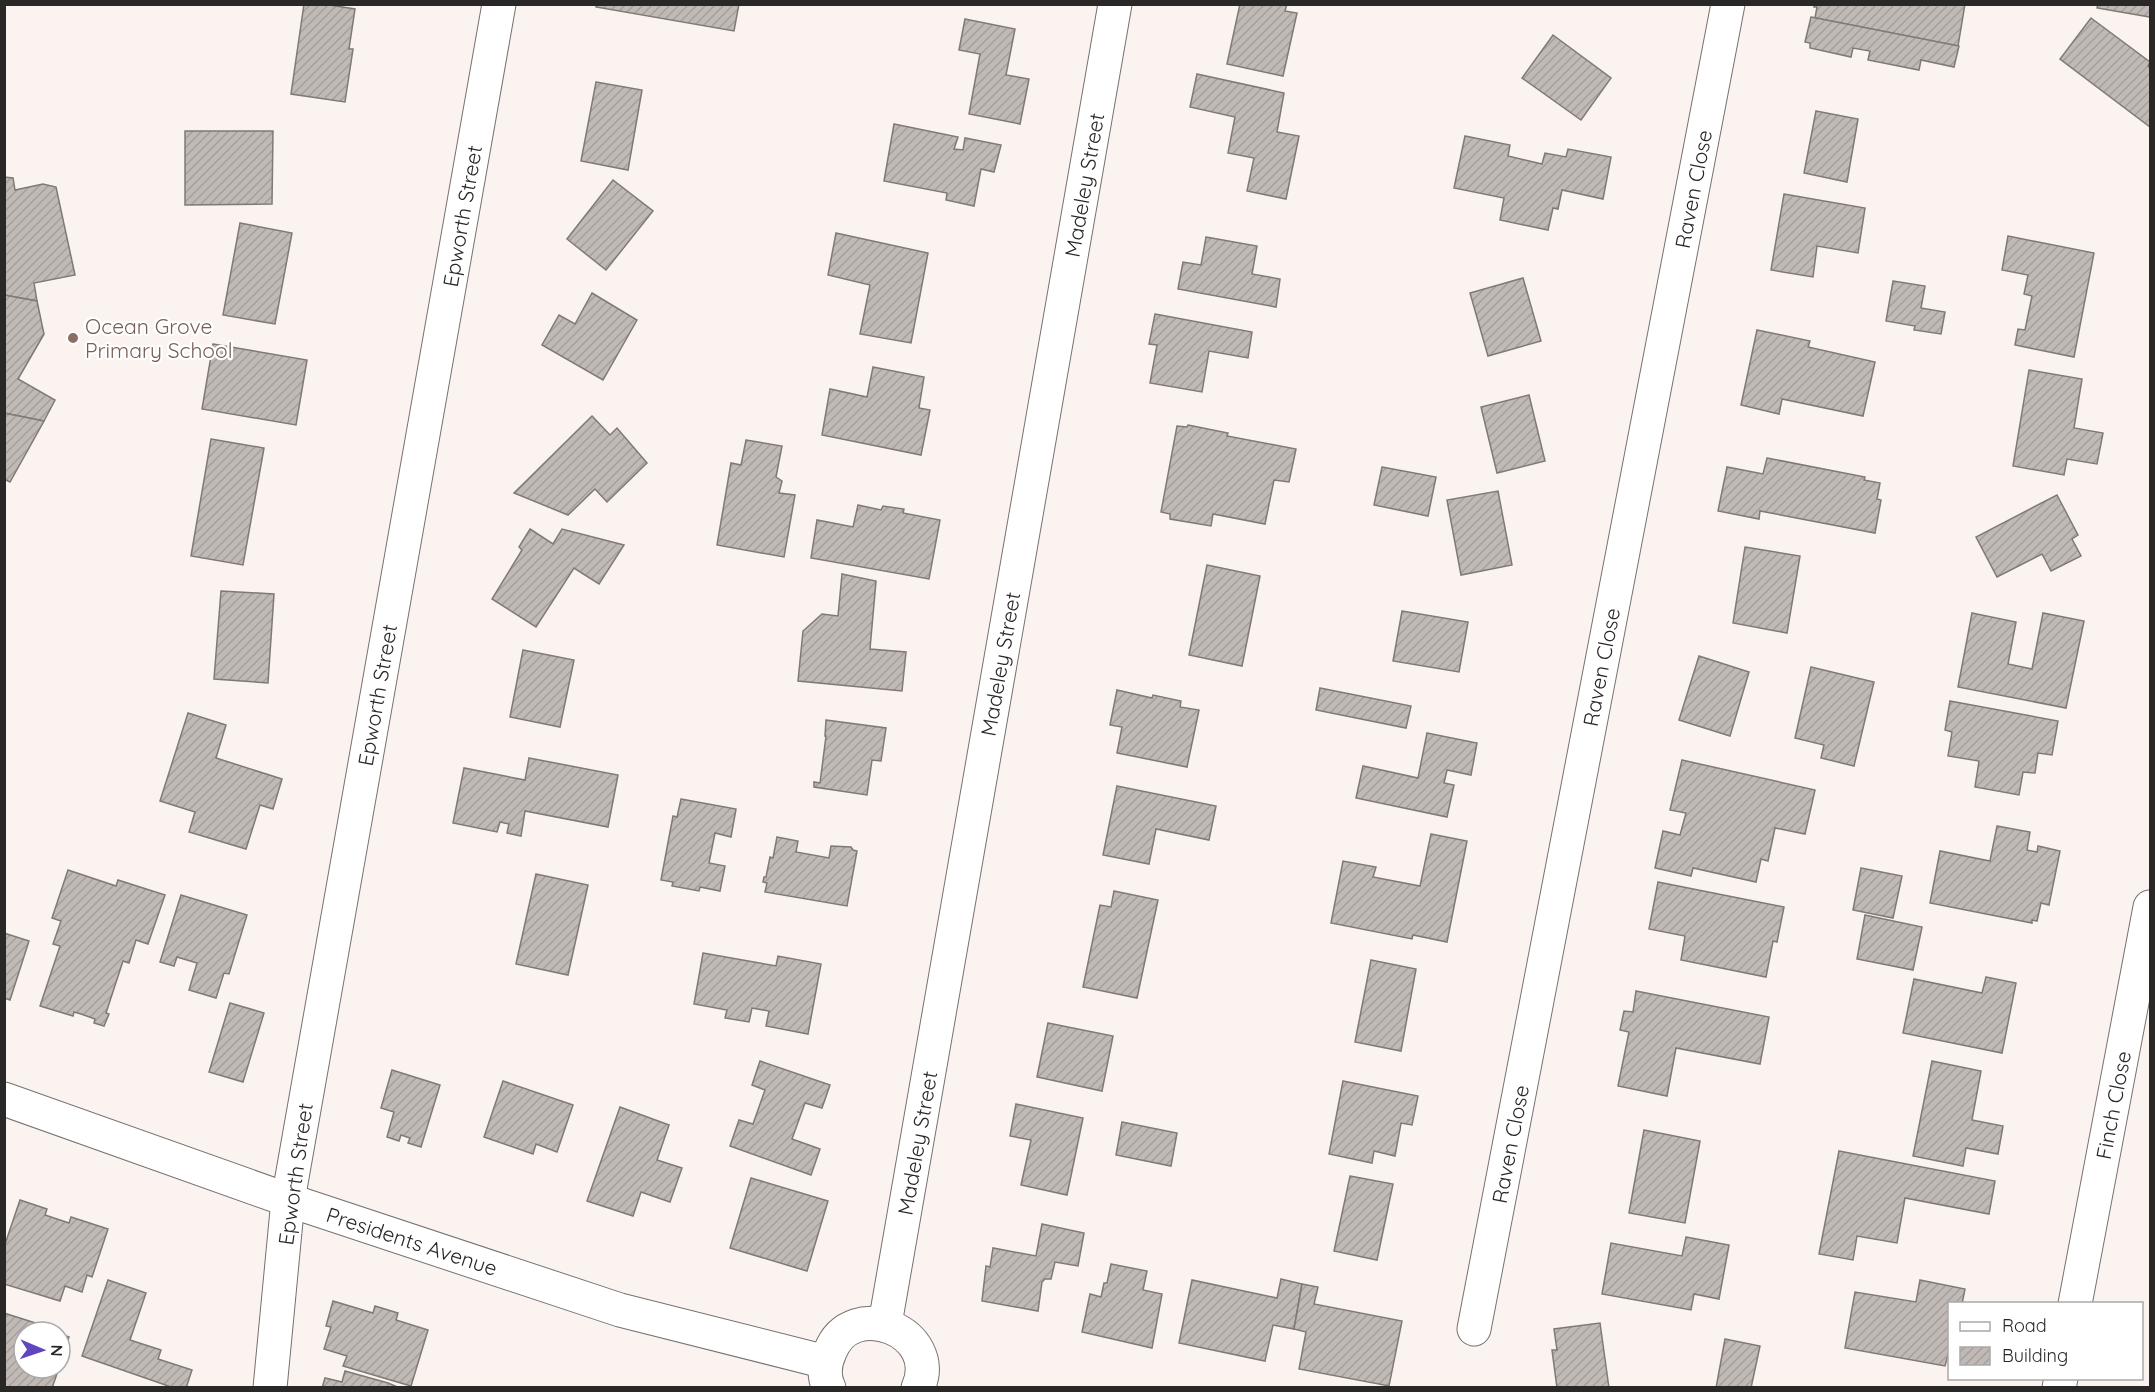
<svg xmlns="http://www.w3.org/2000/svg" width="2155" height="1392" font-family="Quicksand,sans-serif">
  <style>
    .building { fill: url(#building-hatch); stroke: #7f7977; stroke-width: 1.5 }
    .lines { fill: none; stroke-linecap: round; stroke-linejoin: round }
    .minor-casing { stroke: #77716f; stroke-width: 35 }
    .minor { stroke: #fff; stroke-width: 33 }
    .education-dot { fill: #8d6e63; stroke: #fff; stroke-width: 2 }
    .labels { text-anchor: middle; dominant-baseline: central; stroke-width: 4.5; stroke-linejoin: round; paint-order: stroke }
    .street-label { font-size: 21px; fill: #2a2827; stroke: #fff }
    .education-label { font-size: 21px; fill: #785e54; stroke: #fff; text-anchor: start }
  </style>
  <defs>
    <pattern id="building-hatch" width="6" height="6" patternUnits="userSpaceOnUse" patternTransform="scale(1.5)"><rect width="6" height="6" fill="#c0b9b6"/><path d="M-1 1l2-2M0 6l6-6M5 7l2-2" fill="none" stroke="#a59f9c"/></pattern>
  </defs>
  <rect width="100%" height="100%" fill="#faf3f0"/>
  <g class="building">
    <path d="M304 4H323L355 9 349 49H353L345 102 291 94Z"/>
    <path d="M597 4H739L734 31 596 7Z"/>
    <path d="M1240 4H1287L1285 11 1297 13 1283 76 1227 64Z"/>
    <path d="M1815 4H1965L1958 46 1815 18 1817 7H1814Z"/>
    <path d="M2098 4H2150V17L2097 8Z"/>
    <path d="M1811 17 1959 46 1954 67 1921 60 1919 70 1868 60 1870 51 1853 48 1851 57 1810 48V43L1805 42Z"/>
    <path d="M2091 18 2150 62 2148 66 2150 68V127L2060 59Z"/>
    <path d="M965 19 1015 29 1006 75 1029 79 1020 124 969 114 980 54 959 50Z"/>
    <path d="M1553 35 1611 78 1581 120 1522 78Z"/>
    <path d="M1197 74 1284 93 1277 132 1299 136 1286 199 1247 191 1254 158 1228 153 1235 117 1190 107Z"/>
    <path d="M596 82 642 90 628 170 581 161Z"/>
    <path d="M1816 111 1858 119 1847 182 1804 173Z"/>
    <path d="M894 124 958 137 954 149 963 150 965 138 1001 145 994 172 981 169 974 206 946 200 947 193 884 181Z"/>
    <path d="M185 131H273L272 204 185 205Z"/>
    <path d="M1465 136 1510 145 1508 156 1542 164 1545 153 1566 157 1568 149 1611 157 1603 199 1562 190 1558 209 1553 208 1548 230 1500 220 1504 198 1454 188Z"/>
    <path d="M4 177 13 178 15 190 43 184 56 187 75 275 34 283 37 301 4 295Z"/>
    <path d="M613 180 653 211 606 270 567 239Z"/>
    <path d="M1784 194 1865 208 1858 253 1817 246 1813 277 1771 270Z"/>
    <path d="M240 223 292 233 275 324 223 315Z"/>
    <path d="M836 233 928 253 911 343 860 334 870 285 828 275Z"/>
    <path d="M2008 236 2094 253 2074 357 2015 345 2018 329 2025 330 2032 296 2024 294 2028 275 2002 270Z"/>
    <path d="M1206 237 1257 246 1252 274 1280 279 1276 307 1178 289 1183 262 1201 265Z"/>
    <path d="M1523 278 1541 341 1488 356 1470 293Z"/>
    <path d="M1893 281 1925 286 1921 308 1945 312 1941 334 1914 330 1915 326 1886 321Z"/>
    <path d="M592 293 637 320 603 380 542 345 559 315 575 324Z"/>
    <path d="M4 295 37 301 44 334 18 379 55 400 44 421 4 413Z"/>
    <path d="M1155 314 1252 332 1248 358 1209 351 1202 392 1150 383 1157 345 1149 344Z"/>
    <path d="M1757 330 1810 341 1808 347 1875 362 1863 416 1782 399 1779 414 1741 405Z"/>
    <path d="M213 344 307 360 296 425 202 409Z"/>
    <path d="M873 367 924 377 919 408 930 410 921 455 822 435 830 389 867 397Z"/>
    <path d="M2029 370 2082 379 2074 428 2103 433 2097 464 2067 459 2064 475 2013 466Z"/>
    <path d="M1529 395 1545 461 1497 473 1481 407Z"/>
    <path d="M4 413 44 421 10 482 4 479Z"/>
    <path d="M592 416 610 435 617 428 647 463 607 502 595 489 568 515 514 493Z"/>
    <path d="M1188 425 1228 433 1227 436 1296 449 1289 482 1274 480 1265 524 1213 514 1211 526 1170 519V514L1161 512 1177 426 1187 427Z"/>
    <path d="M211 439 264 448 243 565 191 556Z"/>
    <path d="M746 440 782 446 776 477 782 481 779 493 795 495 784 557 717 545 731 463 741 465Z"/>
    <path d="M1767 458 1865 477 1864 480 1880 483 1877 499 1881 500 1875 533 1760 511 1759 519 1718 511 1727 467 1763 474Z"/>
    <path d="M1382 467 1436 477 1428 516 1374 505Z"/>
    <path d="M1498 491 1512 565 1461 575 1447 500Z"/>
    <path d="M2057 495 2078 535 2072 539 2081 556 2051 571 2042 554 1997 577 1976 537Z"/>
    <path d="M858 505 881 510 883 506 904 509 903 513 940 520 929 579 811 558 817 520 853 527Z"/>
    <path d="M530 529 553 544 562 529 624 545 599 584 574 568 536 627 492 599 522 550 519 547Z"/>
    <path d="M1745 547 1800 556 1787 633 1733 623Z"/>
    <path d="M1207 565 1260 576 1242 666 1189 655Z"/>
    <path d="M842 574 876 581 870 649 906 652 902 691 798 681 803 631 822 614 838 616Z"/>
    <path d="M221 591 274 594 268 683 214 679Z"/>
    <path d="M1402 611 1468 622 1459 672 1393 661Z"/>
    <path d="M1972 613 2016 622 2008 664 2032 669 2043 613 2084 621 2066 708 1958 687Z"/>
    <path d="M523 650 574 660 560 727 510 717Z"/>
    <path d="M1699 656 1749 672 1730 736 1679 720Z"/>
    <path d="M1811 667 1874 682 1854 766 1821 758 1824 745 1795 738Z"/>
    <path d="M1320 688 1411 706 1406 728 1316 710Z"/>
    <path d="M1117 690 1152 698 1153 695 1181 701 1180 707 1199 710 1187 767 1117 753 1122 727 1110 725Z"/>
    <path d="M1950 701 2058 721 2052 755 2038 753 2035 773 2023 772 2019 795 1975 787 1979 761 1948 756 1952 732 1945 730Z"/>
    <path d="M188 713 226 725 216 758 282 779 273 809 260 805 246 849 189 832 195 812 160 801Z"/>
    <path d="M826 720 886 728 881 761 872 760 867 795 814 787V782L820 783 826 736H825Z"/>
    <path d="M1427 733 1477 743 1471 775 1447 770 1444 783 1454 785 1447 817 1356 798 1363 766 1418 778Z"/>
    <path d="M529 758 618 775 608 827 525 811 521 836 507 833 509 824 500 822 497 832 453 823 464 768 525 780Z"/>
    <path d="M1682 760 1815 790 1805 834 1775 828 1768 861 1761 859 1756 882 1693 868 1691 876 1655 868 1663 831 1680 835 1686 813 1670 810Z"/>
    <path d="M1117 786 1216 806 1209 840 1156 829 1149 864 1103 855Z"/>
    <path d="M681 799 736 809 731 837 715 833 709 863 725 866 720 891 700 887 699 891 672 886 673 882 661 880 673 816 677 817Z"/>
    <path d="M1997 826 2030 832 2027 850 2037 852 2038 846 2060 851 2049 905 2041 903 2037 921 2032 920V923L1930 903 1940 851 1990 861Z"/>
    <path d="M1431 834 1467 841 1447 942 1413 935 1412 939 1331 923 1343 861 1376 867 1373 877 1420 886Z"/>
    <path d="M777 837 798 841 796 852 829 858 831 846 851 847 853 850 857 851 847 906 765 892 767 883 763 882 764 877H766L770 857 773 858Z"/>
    <path d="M1861 868 1902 876 1893 918 1853 910Z"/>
    <path d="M68 870 116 886 118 880 165 895 148 944 136 940 129 963 123 961 106 1013 109 1014 104 1026 94 1023 95 1019 81 1014 74 1012 73 1016 40 1006 60 946 53 944 61 921 52 918Z"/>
    <path d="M536 874 588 885 568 975 516 964Z"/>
    <path d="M1658 882 1784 907 1777 942 1773 941 1766 977 1681 960 1685 936 1649 929Z"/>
    <path d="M1114 891 1158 900 1137 998 1083 987 1100 905 1111 907Z"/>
    <path d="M181 895 247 915 229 974 224 973 216 998 189 990 197 963 177 957 174 966 160 962Z"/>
    <path d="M1865 915 1922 927 1913 970 1857 959Z"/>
    <path d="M4 933 29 941 10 1000 4 998Z"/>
    <path d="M703 953 776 966 778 956 821 964 808 1034 766 1026 769 1011 752 1008 749 1022 725 1018 727 1010 694 1004Z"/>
    <path d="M1371 960 1416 969 1401 1051 1355 1042Z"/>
    <path d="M1986 977 2016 983 2002 1053 1903 1033 1914 979 1982 993Z"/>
    <path d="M1636 991 1769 1017 1760 1064 1676 1048 1667 1096 1618 1086 1629 1032 1620 1030 1624 1011 1633 1012Z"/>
    <path d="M230 1003 264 1013 243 1082 209 1072Z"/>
    <path d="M1048 1023 1113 1036 1102 1091 1037 1077Z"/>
    <path d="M760 1061 830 1085 822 1108 805 1103 792 1139 820 1149 811 1175 730 1146 739 1120 753 1124 765 1090 752 1085Z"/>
    <path d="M1932 1061 1981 1071 1972 1120 2003 1126 1998 1154 1966 1148 1963 1166 1913 1156Z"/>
    <path d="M392 1070 440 1085 421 1147 408 1143 410 1138 401 1135 399 1141 387 1137 394 1112 381 1108Z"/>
    <path d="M503 1081 573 1105 557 1152 536 1144 533 1154 484 1137Z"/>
    <path d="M1343 1081 1418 1096 1412 1125 1401 1123 1395 1156 1374 1151 1372 1163 1329 1154Z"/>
    <path d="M1016 1104 1083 1118 1067 1195 1021 1185 1031 1140 1010 1136Z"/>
    <path d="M620 1107 669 1125 657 1160 682 1168 670 1202 641 1192 633 1216 587 1201Z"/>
    <path d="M1122 1122 1177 1133 1171 1166 1116 1155Z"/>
    <path d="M1644 1130 1700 1141 1685 1223 1629 1213Z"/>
    <path d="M1839 1151 1995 1181 1989 1214 1905 1198 1897 1243 1857 1236 1853 1260 1819 1254Z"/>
    <path d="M1350 1176 1393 1184 1377 1260 1334 1251Z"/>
    <path d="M751 1178 828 1201 807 1271 730 1248Z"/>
    <path d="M20 1200 47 1209 45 1215 69 1223 71 1217 108 1229 92 1277 87 1275 82 1292 65 1286 60 1301 4 1284V1247Z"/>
    <path d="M1042 1224 1084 1233 1078 1266 1055 1262 1051 1279H1045L1042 1282 1038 1311 982 1301 986 1266 990 1267 993 1248 1036 1256Z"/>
    <path d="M1686 1237 1729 1245 1719 1299 1694 1294 1691 1310 1602 1294 1611 1243 1682 1256Z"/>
    <path d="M1111 1264 1147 1271 1143 1290 1162 1294 1152 1348 1082 1332 1090 1294 1101 1297 1104 1283H1107Z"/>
    <path d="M1281 1279 1302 1284 1294 1329 1273 1325 1265 1361 1179 1343 1192 1280 1277 1298Z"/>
    <path d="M108 1280 146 1293 130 1340 161 1350 158 1359 192 1370 186 1388H174L82 1356Z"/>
    <path d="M1920 1280 1965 1289 1962 1304H1950V1348L1945 1366 1845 1348 1855 1292 1916 1302Z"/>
    <path d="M1302 1284 1318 1287 1314 1304 1402 1321 1389 1386 1299 1369 1306 1332 1294 1329Z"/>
    <path d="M333 1301 373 1313 375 1306 398 1313 396 1320 428 1330 411 1386 343 1366 347 1356 324 1349 331 1327 326 1326Z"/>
    <path d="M4 1313 45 1326 44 1329 54 1332H24V1368H59L52 1388H4Z"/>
    <path d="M1600 1323 1609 1388H1557L1552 1350H1557L1554 1329Z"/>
    <path d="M60 1334 69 1337 60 1363Z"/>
    <path d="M1725 1339 1760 1346 1751 1388H1716Z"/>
    <path d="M345 1371 388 1383 400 1388H322L325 1378 342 1382Z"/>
  </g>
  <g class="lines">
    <g class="minor-casing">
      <g id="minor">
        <path d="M4 1099 288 1200 620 1310 826 1362"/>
        <path d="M2075 1304 2150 907"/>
        <path d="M885 1324 1115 4"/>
        <path d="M1474 1329 1728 4"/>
        <path d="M270 1388 288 1200 499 4"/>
        <path d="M829 1388C823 1376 825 1363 830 1352 851 1295 943 1332 918 1388"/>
        <path d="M2059 1388 2061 1378"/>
      </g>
    </g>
    <use href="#minor" class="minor"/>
  </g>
  <circle class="education-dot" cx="73" cy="338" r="6"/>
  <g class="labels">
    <g class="street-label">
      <text transform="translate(1084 185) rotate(-80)">Madeley Street</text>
      <text transform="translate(1693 189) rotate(-79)">Raven Close</text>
      <text transform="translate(462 216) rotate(-80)">Epworth Street</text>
      <text transform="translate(1000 664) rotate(-80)">Madeley Street</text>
      <text transform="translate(1601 667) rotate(-79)">Raven Close</text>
      <text transform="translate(377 695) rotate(-80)">Epworth Street</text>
      <text transform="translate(2113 1105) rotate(-79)">Finch Close</text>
      <text transform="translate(917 1143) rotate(-80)">Madeley Street</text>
      <text transform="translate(1510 1144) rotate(-79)">Raven Close</text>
      <text transform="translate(295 1174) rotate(-82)">Epworth Street</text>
      <text transform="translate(412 1241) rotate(18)">Presidents Avenue</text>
    </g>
    <g class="education-label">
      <text x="85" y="326">Ocean Grove<tspan x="85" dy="24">Primary School</tspan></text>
    </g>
  </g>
  <rect width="2155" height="1392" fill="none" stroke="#2a2827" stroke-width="12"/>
  <rect x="1948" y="1302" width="195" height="78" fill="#ffffff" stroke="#aaa9a9" stroke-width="1.5"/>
  <rect x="1960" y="1322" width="30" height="9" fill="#ffffff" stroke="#aaa9a9" stroke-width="1.5"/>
  <text x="2002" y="1332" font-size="18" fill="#2a2827">Road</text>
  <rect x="1960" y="1347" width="30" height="18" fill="url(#building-hatch)" stroke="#aaa9a9" stroke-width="1.5"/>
  <text x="2002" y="1362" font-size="18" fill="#2a2827">Building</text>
  <g transform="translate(42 1350) rotate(92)"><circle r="28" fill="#ffffff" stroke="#aaa9a9" stroke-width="1.5"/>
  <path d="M0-4.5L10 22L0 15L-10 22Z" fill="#6146bf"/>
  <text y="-9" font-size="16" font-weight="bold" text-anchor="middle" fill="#2a2827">N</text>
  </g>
</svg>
